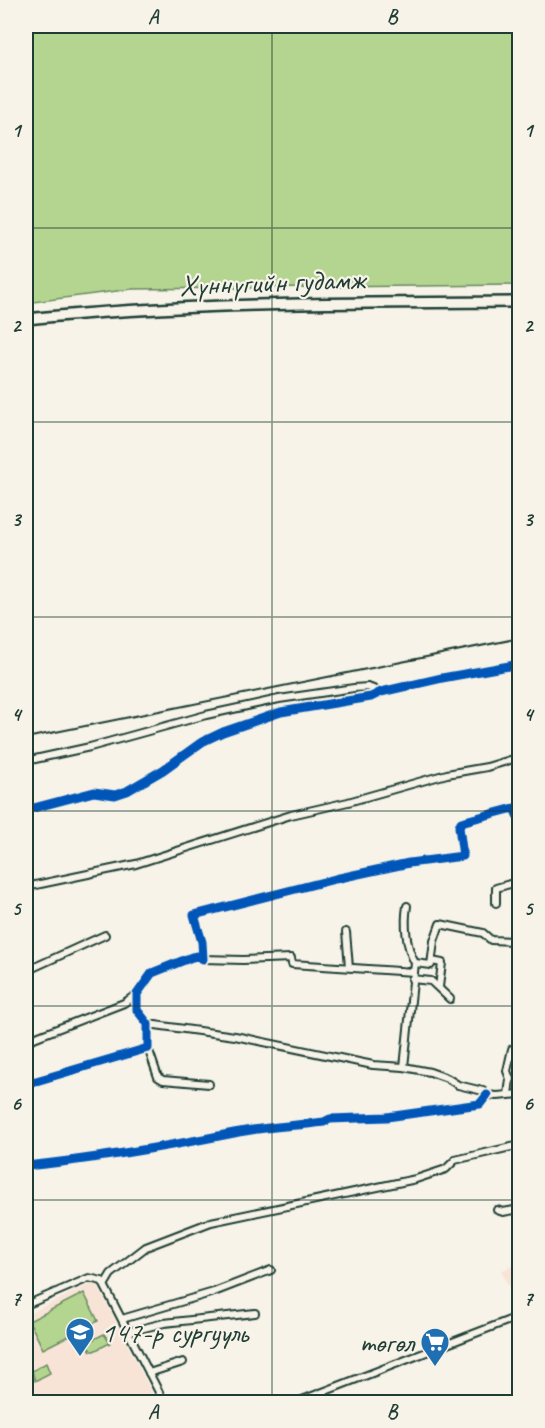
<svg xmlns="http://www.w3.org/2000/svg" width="545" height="1428" font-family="Caveat,sans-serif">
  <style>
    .built { fill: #f8e4d7 }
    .green { fill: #b3d58f; stroke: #698962; stroke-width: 1.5 }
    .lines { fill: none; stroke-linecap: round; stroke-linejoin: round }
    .minor-casing { stroke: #1f3d34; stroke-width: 10 }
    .secondary-casing { stroke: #1f3d34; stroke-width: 14 }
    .minor { stroke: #f7f3e8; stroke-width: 6 }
    .secondary { stroke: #f7f3e8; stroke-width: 9 }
    .rail { stroke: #1f3d34; stroke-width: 2 }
    .cycleway-casing { stroke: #f7f3e8; stroke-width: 13 }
    .cycleway { stroke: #0057b8; stroke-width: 9 }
    .grid { fill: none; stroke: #1f3d34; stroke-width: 1.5; stroke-opacity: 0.55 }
    .labels { text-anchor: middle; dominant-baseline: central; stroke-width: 4.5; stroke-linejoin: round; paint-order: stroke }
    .street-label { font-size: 30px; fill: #1f3d34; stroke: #f7f3e8 }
    .poi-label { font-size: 30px; fill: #1f3d34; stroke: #f7f3e8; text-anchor: start }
    .neatline { fill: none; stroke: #1f3d34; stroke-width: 2 }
    .grid-label { font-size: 20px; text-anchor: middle; font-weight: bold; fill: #1f3d34 }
  </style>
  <rect width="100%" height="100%" fill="#f7f3e8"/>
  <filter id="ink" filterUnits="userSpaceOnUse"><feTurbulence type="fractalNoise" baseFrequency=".0167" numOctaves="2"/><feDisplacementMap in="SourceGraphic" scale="12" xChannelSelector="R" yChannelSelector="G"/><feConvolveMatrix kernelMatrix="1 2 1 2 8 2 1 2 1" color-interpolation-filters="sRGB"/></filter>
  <g filter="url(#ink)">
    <g class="built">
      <path d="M519 1263 520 1307H519L501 1271Z"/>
      <path d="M92 1283 98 1286 156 1401 26 1402V1315Z"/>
    </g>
    <g class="green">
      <path d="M26 26H519V285L132 289 26 303Z"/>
      <path d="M84 1293 98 1321 43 1349 29 1321Z"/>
      <path d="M104 1334 110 1343 94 1351H91L86 1343Z"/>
      <path d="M46 1363 50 1373 35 1381 32 1371Z"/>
    </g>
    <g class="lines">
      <g class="minor-casing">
        <g id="minor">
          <path d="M26 761 90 747 206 715 279 699 354 688 368 687 381 692"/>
          <path d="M26 810 94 792 115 795 127 791 163 770 202 742 223 732 281 712 371 697 381 692 442 678 520 664"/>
          <path d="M26 887 136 864 291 815 348 802 447 774 487 767 520 757"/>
          <path d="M496 903V888L520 881"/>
          <path d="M407 906C404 924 406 947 415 963"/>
          <path d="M346 932 349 967"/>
          <path d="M203 959 243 960 291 958 292 964 414 972"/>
          <path d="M432 961 442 963 439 987"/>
          <path d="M26 971 105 935"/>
          <path d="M412 979 431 981 450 999"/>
          <path d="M148 1024 235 1036 373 1065 404 1067 430 1072 447 1078 458 1085 483 1091 487 1095 497 1096 520 1094"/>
          <path d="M26 1041 124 1003 137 994"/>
          <path d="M148 1048 158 1077 163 1080 209 1084"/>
          <path d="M404 1067 415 963 431 965 434 941 440 924 483 933 491 940 514 941"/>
          <path d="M26 1084 148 1048V1024L137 1010V994L152 973 192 957 197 956 203 959 202 942 194 915 335 879 409 863 463 856 459 827 461 822 514 808 520 822"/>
          <path d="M508 1095 510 1079 507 1071 512 1049"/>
          <path d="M26 1166C95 1159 165 1147 234 1133 263 1127 294 1126 324 1122L330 1119 387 1117 480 1104 487 1095"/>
          <path d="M497 1210 503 1212 520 1209"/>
          <path d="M105 1284 111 1274 146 1247 211 1222 416 1179 446 1169 455 1160 520 1145"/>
          <path d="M26 1305 89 1278 102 1281 164 1402"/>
          <path d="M122 1319 214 1292 271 1270"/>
          <path d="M128 1332 164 1323 255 1313"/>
          <path d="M149 1373 183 1362"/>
          <path d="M297 1402 520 1316"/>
        </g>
      </g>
      <g class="secondary-casing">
        <path id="secondary" d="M26 319C189 302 355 303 520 302"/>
      </g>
      <use href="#minor" class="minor"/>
      <use href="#secondary" class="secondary"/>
      <path class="rail" d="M26 738 520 638"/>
      <g class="cycleway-casing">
        <g id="cycleway">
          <path d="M26 810 94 792 115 795 127 791 163 770 202 742 223 732 281 712 371 697 381 692 442 678 520 664"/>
          <path d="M26 1084 148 1048V1024L137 1010V994L152 973 192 957 197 956 203 959 202 942 194 915 335 879 409 863 463 856 459 827 461 822 514 808 520 822"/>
          <path d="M26 1166C95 1159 165 1147 234 1133 263 1127 294 1126 324 1122L330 1119 387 1117 480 1104 487 1095"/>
        </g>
      </g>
      <use href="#cycleway" class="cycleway"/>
    </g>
  </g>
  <path class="grid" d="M272 26V1402M26 228H520M26 422H520M26 617H520M26 811H520M26 1006H520M26 1200H520"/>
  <defs>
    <g id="school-pin" transform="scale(1.5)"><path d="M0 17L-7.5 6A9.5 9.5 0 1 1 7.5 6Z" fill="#1f6fb2" stroke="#f7f3e8"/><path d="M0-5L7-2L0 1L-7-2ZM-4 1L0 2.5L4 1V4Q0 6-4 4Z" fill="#fff"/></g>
    <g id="supermarket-pin" transform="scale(1.5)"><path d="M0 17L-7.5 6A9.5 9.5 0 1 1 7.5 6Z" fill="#1f6fb2" stroke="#f7f3e8"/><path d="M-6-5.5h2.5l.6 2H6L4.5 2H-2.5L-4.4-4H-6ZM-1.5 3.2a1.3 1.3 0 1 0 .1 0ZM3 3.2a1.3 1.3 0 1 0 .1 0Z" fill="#fff"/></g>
  </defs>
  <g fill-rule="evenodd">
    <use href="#school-pin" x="80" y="1332"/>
    <use href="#supermarket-pin" x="435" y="1342"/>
  </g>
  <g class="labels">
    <g class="street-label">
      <text transform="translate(272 282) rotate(-2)">Хүннүгийн гудамж</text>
    </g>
    <g class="poi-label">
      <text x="101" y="1332">147-р сургууль</text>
      <text x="414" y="1342" text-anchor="end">төгөл</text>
    </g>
  </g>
  <rect width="545" height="1428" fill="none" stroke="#f7f3e8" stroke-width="66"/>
  <rect x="33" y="33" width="479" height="1362" class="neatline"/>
  <g class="grid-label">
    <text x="153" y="23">A</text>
    <text x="392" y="23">B</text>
    <text x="16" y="137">1</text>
    <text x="528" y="137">1</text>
    <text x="16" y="332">2</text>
    <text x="528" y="332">2</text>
    <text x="16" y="526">3</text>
    <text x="528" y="526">3</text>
    <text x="16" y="721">4</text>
    <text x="528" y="721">4</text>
    <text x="16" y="915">5</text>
    <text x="528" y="915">5</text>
    <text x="16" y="1110">6</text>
    <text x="528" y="1110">6</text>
    <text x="16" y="1305">7</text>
    <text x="528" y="1305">7</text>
    <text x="153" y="1418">A</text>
    <text x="392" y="1418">B</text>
  </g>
</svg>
